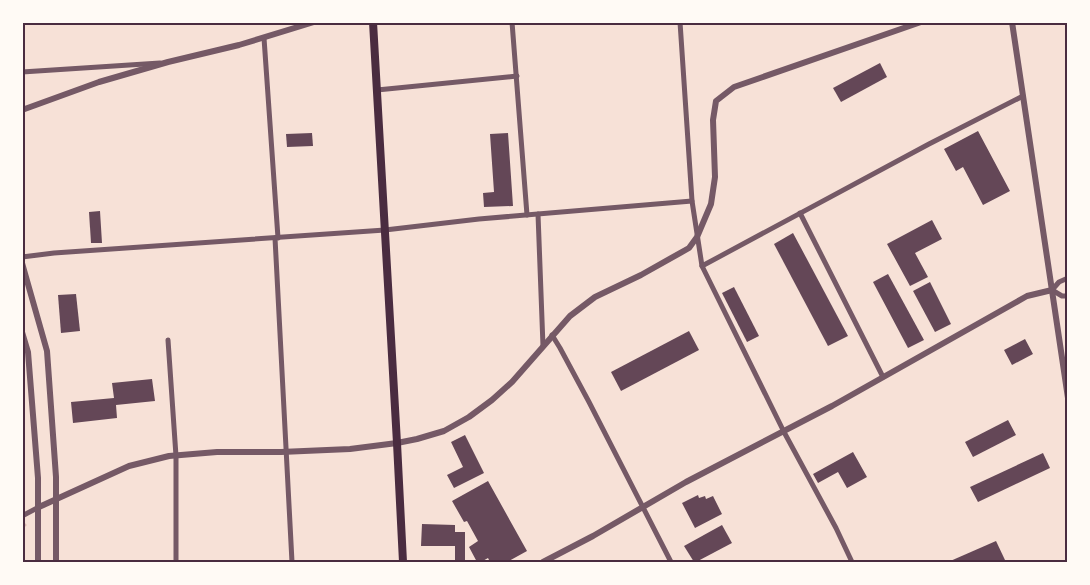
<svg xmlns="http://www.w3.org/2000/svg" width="1090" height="585" font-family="'Sofia Sans Condensed',sans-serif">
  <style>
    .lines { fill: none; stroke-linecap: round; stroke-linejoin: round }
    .stream { stroke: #dcb8b0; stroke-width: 3 }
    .building { fill: #644757 }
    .minor { stroke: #755966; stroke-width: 5 }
    .tertiary { stroke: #755966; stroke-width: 6 }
    .primary { stroke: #4a2c40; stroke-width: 8 }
    .neatline { fill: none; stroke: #4a2c40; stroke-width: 2 }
  </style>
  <rect width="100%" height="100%" fill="#f7e1d7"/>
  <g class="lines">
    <path class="stream" d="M22 526 25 525"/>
  </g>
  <g class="building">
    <path d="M880 63 887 77 841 102 833 88Z"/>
    <path d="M978 131 1010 191 983 205 963 167 956 171 944 149Z"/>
    <path d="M312 133 313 146 287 147 286 134Z"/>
    <path d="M508 133 513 206 484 207 483 193 494 192 490 134Z"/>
    <path d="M100 211 102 243H91L89 212Z"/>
    <path d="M932 220 942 239 915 253 928 277 910 286 887 244Z"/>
    <path d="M793 233 848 336 828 346 774 244Z"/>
    <path d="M888 274 924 340 908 348 873 282Z"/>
    <path d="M930 282 951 324 935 332 913 291Z"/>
    <path d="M734 287 759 336 747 342 722 293Z"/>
    <path d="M76 294 80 331 61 333 58 295Z"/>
    <path d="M689 331 699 350 621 391 611 372Z"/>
    <path d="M1025 339 1033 354 1012 365 1004 350Z"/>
    <path d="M152 379 155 401 116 405 117 418 73 423 71 402 114 398 112 383Z"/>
    <path d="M1008 420 1016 435 973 457 965 442Z"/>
    <path d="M465 435 484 473 454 488 447 475 463 467 451 442Z"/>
    <path d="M853 452 867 477 847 488 838 472 818 483 813 474Z"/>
    <path d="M1043 453 1050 468 978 502 970 487Z"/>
    <path d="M488 481 527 551 507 562H490L488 558 481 562H477L469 547 478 541 467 521 464 522 452 501Z"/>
    <path d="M698 495 699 498 705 496 706 499 713 496 722 514 695 528 682 503Z"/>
    <path d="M422 524 455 525V532H465V562H455V546H421Z"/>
    <path d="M722 525 732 543 696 562H694L684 546Z"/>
    <path d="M996 541 1005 560 1000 562H948Z"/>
  </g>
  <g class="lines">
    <g class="minor">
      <path d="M512 22 527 215"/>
      <path d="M680 22 692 201 702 266 784 432 836 528 852 562"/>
      <path d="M264 38 278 238"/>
      <path d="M22 72 160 63"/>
      <path d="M377 90 517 76"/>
      <path d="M800 213 883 377"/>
      <path d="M538 214 543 346"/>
      <path d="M275 238 292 562"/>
      <path d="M22 257 54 253 385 230 479 219 692 201"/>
      <path d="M702 266 929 144 1023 96"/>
      <path d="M1068 278 1059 282 1052 290 1062 296H1068"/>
      <path d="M552 335 560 348 589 402 671 562"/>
      <path d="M168 340 176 456V562"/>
      <path d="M22 516 39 507"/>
    </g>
    <g class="tertiary">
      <path d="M1012 22 1068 398"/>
      <path d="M22 110 99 82 168 62 239 45 314 22"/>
      <path d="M22 263 47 351 56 477V562"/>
      <path d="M22 332 28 352 38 478V562"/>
      <path d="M39 507 129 466 169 456 217 452H281L350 449 397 443 417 439 444 431 469 417 492 400 512 382 570 316 595 297 641 275 689 248 697 237 711 204 715 177 713 120 716 101 734 87 921 22"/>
      <path d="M543 562 593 536 686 482 832 406 1027 296 1052 290"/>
    </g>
    <path class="primary" d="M373 22 397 443 403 562"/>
  </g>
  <rect width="1090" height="585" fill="none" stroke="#fffaf5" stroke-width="48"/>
  <rect x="24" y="24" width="1042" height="537" class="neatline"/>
</svg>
